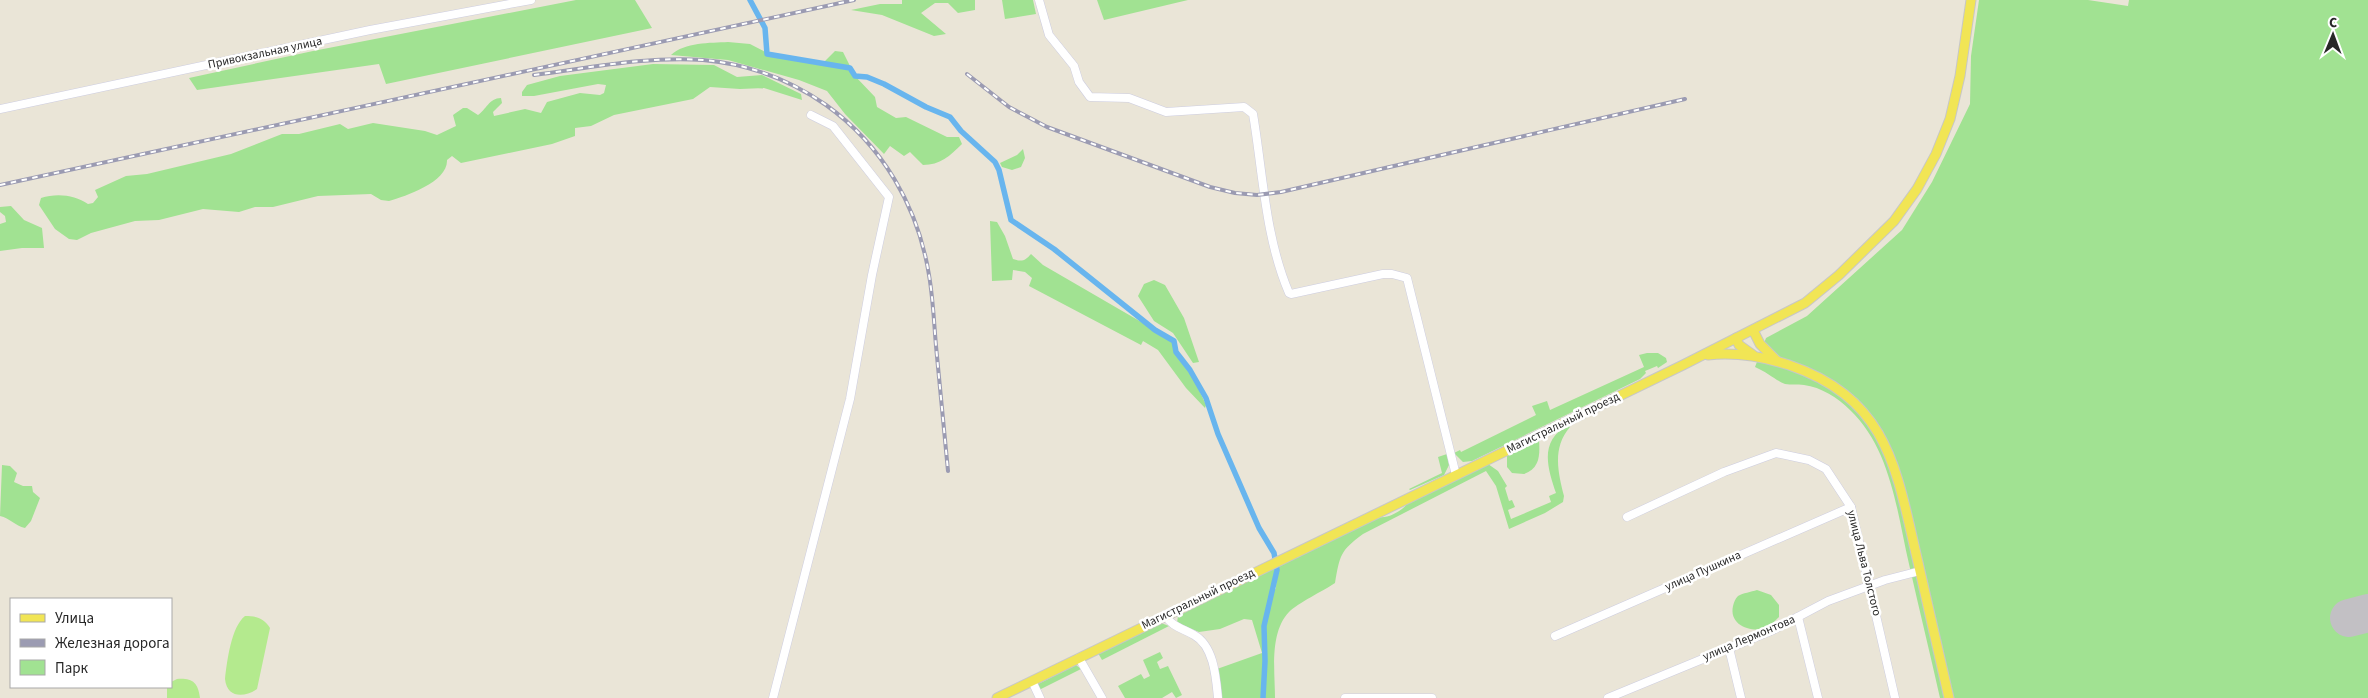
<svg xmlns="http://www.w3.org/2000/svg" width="2368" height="698" font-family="'Source Sans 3',sans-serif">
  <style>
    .green { fill: #a1e292 }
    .pitch { fill: #b4ea8e }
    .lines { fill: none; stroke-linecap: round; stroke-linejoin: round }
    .canal { stroke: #68b5ee; stroke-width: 5.5 }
    .runway { stroke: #c2c0c4; stroke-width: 38 }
    .minor-casing { stroke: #cdcde0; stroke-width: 9 }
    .major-casing { stroke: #c7c7c7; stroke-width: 11 }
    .minor { stroke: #fff; stroke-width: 8 }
    .major { stroke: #f1e555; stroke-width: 9 }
    .rail-casing { stroke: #9b9bb2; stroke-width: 4 }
    .rail { stroke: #fff; stroke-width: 2; stroke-dasharray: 5.5; stroke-linecap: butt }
    .labels { text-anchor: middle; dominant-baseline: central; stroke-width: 5; stroke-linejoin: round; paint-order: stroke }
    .street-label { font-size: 12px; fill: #272727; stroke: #fff }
  </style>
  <rect width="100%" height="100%" fill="#eae5d7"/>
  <g class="green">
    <path d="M576 0H635L652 28 386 84 379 64 197 90 189 78 313 51Z"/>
    <path d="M902 0H975V10L958 13 948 3H935L921 13 946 34 934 36 882 15 851 10 880 4H902Z"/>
    <path d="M1002 0H1033L1036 14 1005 19Z"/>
    <path d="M1097 0H1188L1104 20Z"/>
    <path d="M1979 0H2088L2128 6 2129 0H2368V698H1940C1930 653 1919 609 1909 564 1897 512 1891 449 1850 410 1838 398 1821 387 1804 385 1797 384 1791 385 1785 384 1775 380 1767 372 1755 367L1766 338 1807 316 1902 230 1932 182 1970 104 1971 56Z"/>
    <path d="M728 42 750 44 773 56 822 64 835 51 843 52 855 76 875 97 877 107 896 118 906 117 947 137H959L962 144C950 156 940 165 923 165L910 152 904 156 890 146 884 154 845 114 827 91 799 80 728 60 671 55C685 42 710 43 728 42Z"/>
    <path d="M653 64 714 65 737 77 762 75 801 94 802 100 764 88 740 89 710 87 693 99 614 115 591 126 575 128V136L552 144 461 163 452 156 447 160C448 182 406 196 389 201L381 200 371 194 318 196 273 207H255L239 212 203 209 159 220 135 221 91 233 77 240 69 239 55 229 39 205 41 198C57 193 75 195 88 204L93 203 98 197 95 190 126 176 147 174 231 154 282 134H299L340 124 348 129 373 123 425 131 437 135 456 126 453 115 463 108H467L478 115C486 110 489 98 501 98L502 103 493 112 494 116 525 109 541 113 547 102 580 93 600 95 604 93 606 85 598 84 534 96H522V92L527 85 560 76Z"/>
    <path d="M1023 149 1025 158 1021 167 1012 170 1002 167 1000 163 1017 155Z"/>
    <path d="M11 206 24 220 42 228 44 248H22L0 251V224L6 222 5 216 0 212V207Z"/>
    <path d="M990 221 997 222 1005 236 1013 259C1022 262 1025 261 1031 254L1043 265 1174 341 1176 352 1190 370 1206 405 1205 408 1186 388 1158 350 1143 341 1141 345 1029 286 1032 278 1025 272 1013 270 1012 280 992 281Z"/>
    <path d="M1154 280 1165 285 1184 318 1199 362 1193 363 1173 333 1154 321 1138 296 1144 284Z"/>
    <path d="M1647 353H1658L1666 358 1667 362 1658 368 1657 366 1645 371 1646 373 1640 379 1472 461 1463 462 1454 453 1460 450 1461 452 1536 415 1532 406 1547 401 1550 410 1644 367 1639 355Z"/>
    <path d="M1569 425 1570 427C1552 448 1558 472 1564 496L1563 502 1545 513 1509 529 1496 486 1486 471 1363 534C1340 551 1340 555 1335 583 1323 591 1298 603 1289 612 1269 633 1275 672 1275 698H1222L1217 669 1262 653 1252 620 1244 619 1220 629 1199 632 1177 623 1178 616 1275 567 1273 593 1276 588 1277 566 1379 517C1387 519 1402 511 1407 504L1488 464 1498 471 1507 486 1505 488 1509 501 1512 500 1515 507 1508 510 1511 519 1551 502 1549 496 1556 493C1547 467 1539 440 1569 425Z"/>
    <path d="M1539 440C1540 455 1540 468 1524 474L1512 473 1507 467V456Z"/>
    <path d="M1447 454 1449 465 1444 475 1410 490 1409 489 1442 473 1438 457Z"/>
    <path d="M2 465 10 466 17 473 14 482 23 486H32L33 492 40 498 31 521 25 528C15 526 10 518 0 516Z"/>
    <path d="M1757 590 1771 595 1779 605V617C1775 621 1769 627 1764 629 1748 632 1729 624 1733 606 1734 602 1735 599 1738 596 1743 593 1751 592 1757 590Z"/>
    <path d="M1161 623 1169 626 1102 660 1098 653Z"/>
    <path d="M1160 652 1163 658 1157 662 1160 669 1168 666 1182 695 1176 698 1172 692 1162 698H1125L1118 686 1141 674 1144 679 1150 676 1143 660Z"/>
    <path d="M1076 665 1081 669 1039 690 1038 684Z"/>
  </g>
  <g class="pitch">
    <path d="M245 616C256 616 264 618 270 628L257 689C244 698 227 698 225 679 227 662 231 627 245 616Z"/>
    <path d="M177 679C192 678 198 682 200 698H167V687H171V682Z"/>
  </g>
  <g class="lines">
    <path class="canal" d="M750 0 765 28 767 54 850 68 855 76 867 77 884 84 926 107 950 117 961 131 995 162 999 170 1011 220 1054 249 1155 330 1174 341 1176 352 1190 370 1206 398 1218 434 1259 528 1274 553 1277 570 1264 626 1265 661 1263 698"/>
    <path class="runway" d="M2349 618 2368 613"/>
    <g class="minor-casing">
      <g id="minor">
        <path d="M1039 0 1049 35 1074 66 1079 82 1090 97 1129 98 1166 112 1244 107 1253 114C1263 173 1265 237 1289 293L1291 294 1383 274H1392L1407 278 1456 475"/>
        <path d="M0 109 370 30 531 0"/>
        <path d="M1627 517 1724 472 1776 453 1809 460 1826 469 1851 507 1895 698"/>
        <path d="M1165 615C1172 627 1182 628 1194 635 1214 646 1216 677 1218 698"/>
        <path d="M1798 617 1818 698"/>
        <path d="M1555 636 1851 507"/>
        <path d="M1729 648 1741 698"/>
        <path d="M1079 658 1102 698"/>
        <path d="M1032 681 1040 698"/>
        <path d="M773 698 850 399 872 275 889 197 833 126 811 115"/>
        <path d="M1345 698H1432"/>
        <path d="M1608 698 1773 630 1828 601 1885 580 1920 571"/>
      </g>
    </g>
    <g class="major-casing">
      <g id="major">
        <path d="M1753 330 1760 344 1777 361"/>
        <path d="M1736 338 1739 345 1753 355"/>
        <path d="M1708 355C1735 352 1764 357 1789 365 1888 399 1896 468 1917 558 1928 605 1938 651 1949 698"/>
        <path d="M997 698 1683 365 1805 303 1839 275 1894 221 1917 189 1936 154 1950 119 1960 76 1971 0"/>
      </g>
    </g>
    <use href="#minor" class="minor"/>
    <use href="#major" class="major"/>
    <g class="rail-casing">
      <g id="rail">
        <path d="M967 74 1009 107 1047 127 1210 187 1235 193 1257 195 1281 192 1685 99"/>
        <path d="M534 75C589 68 647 56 703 60 748 64 789 79 826 105 882 145 918 206 929 275 933 298 934 323 936 346 940 388 944 429 948 471"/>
        <path d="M0 185 854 0"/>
      </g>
    </g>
    <use href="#rail" class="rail"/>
  </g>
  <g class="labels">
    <g class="street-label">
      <text transform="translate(265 53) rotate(-12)">Привокзальная улица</text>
      <text transform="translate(1563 423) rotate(-26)">Магистральный проезд</text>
      <text transform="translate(1864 563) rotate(76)">улица Льва Толстого</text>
      <text transform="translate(1703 571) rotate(-24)">улица Пушкина</text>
      <text transform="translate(1198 599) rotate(-26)">Магистральный проезд</text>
      <text transform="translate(1749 638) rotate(-23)">улица Лермонтова</text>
    </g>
  </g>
  <rect x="10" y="598" width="162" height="90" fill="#ffffff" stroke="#a9a9a9"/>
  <rect x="20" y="614" width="25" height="8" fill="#f1e555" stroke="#a9a9a9"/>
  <text x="55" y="623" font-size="15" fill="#272727">Улица</text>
  <rect x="20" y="639" width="25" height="8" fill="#9b9bb2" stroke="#a9a9a9"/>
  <text x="55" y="648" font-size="15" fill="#272727">Железная дорога</text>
  <rect x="20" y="660" width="25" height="15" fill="#a1e292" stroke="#a9a9a9"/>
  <text x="55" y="673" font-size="15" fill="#272727">Парк</text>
  <g transform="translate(2333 35) rotate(1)" stroke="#ffffff" stroke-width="4" paint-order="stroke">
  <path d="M0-4L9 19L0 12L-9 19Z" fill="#272727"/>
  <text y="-8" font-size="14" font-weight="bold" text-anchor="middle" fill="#272727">С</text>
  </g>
</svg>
